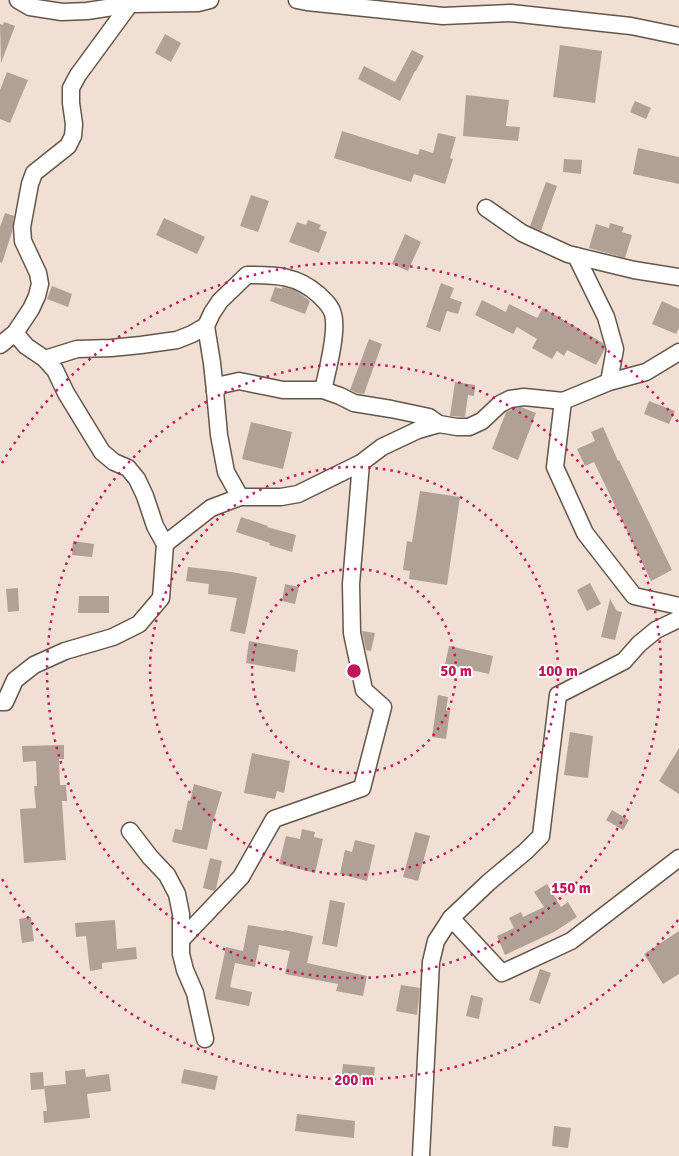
<svg xmlns="http://www.w3.org/2000/svg" width="679" height="1156" font-family="Signika,sans-serif">
  <style>
    .building { fill: #b1a195 }
    .lines { fill: none; stroke-linecap: round; stroke-linejoin: round }
    .minor-casing { stroke: #64564b; stroke-width: 19 }
    .minor { stroke: #fff; stroke-width: 16 }
    .ring { fill: none; stroke: #c2185b; stroke-width: 2.5; stroke-dasharray: 2.5 5 }
    .centre { fill: #c2185b; stroke: #fff; stroke-width: 2.5 }
    .ring-label { font-size: 15px; text-anchor: middle; font-weight: bold; fill: #c2185b; stroke: #fff; stroke-width: 4; stroke-linejoin: round; paint-order: stroke }
  </style>
  <rect width="100%" height="100%" fill="#f0dfd2"/>
  <g class="building">
    <path d="M4 22 15 26 1 63 0 24 3 25Z"/>
    <path d="M165 34 181 43 171 62 155 53Z"/>
    <path d="M560 45 602 51 595 103 553 97Z"/>
    <path d="M412 50 424 56 416 71H415L400 101 358 79 364 66 395 82Z"/>
    <path d="M7 72 28 80 10 123 0 119V90Z"/>
    <path d="M466 95 509 100 506 126 520 127 518 141 463 136Z"/>
    <path d="M635 101 651 108 646 119 630 112Z"/>
    <path d="M342 131 418 155 420 149 433 153 438 133 456 137 450 158 453 159 445 184 414 174 411 182 334 158Z"/>
    <path d="M638 148 679 157V184L633 174Z"/>
    <path d="M564 159 582 160 581 174 563 172Z"/>
    <path d="M546 182 557 186 541 231 530 226Z"/>
    <path d="M251 195 269 201 258 232 240 226Z"/>
    <path d="M5 213 14 216 12 232 2 263 0 262V227Z"/>
    <path d="M164 218 205 237 197 254 156 235Z"/>
    <path d="M308 220 321 225 319 229 327 232 319 253 289 242 297 222 306 225Z"/>
    <path d="M610 223 624 227 622 232 632 235 625 258 589 248 596 224 609 228Z"/>
    <path d="M405 234 421 242 408 271 392 264Z"/>
    <path d="M441 283 454 288 450 298 462 302 458 314 447 311 440 332 426 327Z"/>
    <path d="M52 286 72 294 68 307 47 299Z"/>
    <path d="M275 287 282 289V287L291 289 298 292 310 301 305 314 270 301Z"/>
    <path d="M482 300 506 312 509 304 537 318 543 308 603 343 605 349 596 365 567 350 564 356 557 351 552 359 532 348 537 339 517 327 513 334 475 315Z"/>
    <path d="M662 301 679 309V328L676 334 652 324Z"/>
    <path d="M369 339 382 344 364 394 357 393 350 390Z"/>
    <path d="M455 382 475 385 474 396 468 395 465 417 450 416Z"/>
    <path d="M649 401 675 411 669 424 644 414Z"/>
    <path d="M521 407 536 413 518 460 492 449 506 412 513 409Z"/>
    <path d="M251 422 292 432 283 469 242 459Z"/>
    <path d="M603 427 618 461 619 460 672 570 651 581 594 462 585 466 577 449 595 441 591 432Z"/>
    <path d="M420 491 460 497 447 585 409 579 410 571 403 570 407 541 412 542Z"/>
    <path d="M241 517 268 526 267 527 296 535 292 552 269 545 270 543 236 532Z"/>
    <path d="M73 541 94 544 92 557 72 555Z"/>
    <path d="M188 567 232 572 257 577 245 634 230 631 237 598 208 594 209 584 186 581Z"/>
    <path d="M590 583 601 604 587 611 577 590Z"/>
    <path d="M285 584 299 587 295 604 282 601Z"/>
    <path d="M18 588 19 611 8 612 6 589Z"/>
    <path d="M79 596H109V613H78Z"/>
    <path d="M610 599 617 611 622 612 615 640 601 637Z"/>
    <path d="M362 631 375 633 371 651 366 650Z"/>
    <path d="M249 641 298 650 295 672 246 663Z"/>
    <path d="M449 646 493 656 489 674 445 664Z"/>
    <path d="M438 695 448 697 446 710 450 711 446 739 432 737Z"/>
    <path d="M570 732 593 736 588 778 564 775Z"/>
    <path d="M64 745V759H59L60 785H66L67 801H62L66 860 24 863 20 809 36 808 34 786H37L36 761 23 762 22 746Z"/>
    <path d="M679 748V794L659 781Z"/>
    <path d="M252 753 290 761 284 793 277 791 275 799 244 793Z"/>
    <path d="M194 784 222 792 213 822 207 850 172 842 175 829 182 830 188 800 190 801Z"/>
    <path d="M612 810 629 820 623 830 606 820Z"/>
    <path d="M302 829 315 832 314 837 323 839 315 873 279 864 286 836 300 839Z"/>
    <path d="M415 832 430 836 418 881 403 877Z"/>
    <path d="M355 840 375 845 367 881 340 874 345 850 352 852Z"/>
    <path d="M210 858 222 861 216 889 214 891 203 888Z"/>
    <path d="M547 884 561 907 568 902 577 917 554 932 505 955 497 936 514 928 509 918 521 912 523 917 544 907 534 892Z"/>
    <path d="M330 900 345 903 337 947 322 944Z"/>
    <path d="M31 917 34 941 22 943 19 919Z"/>
    <path d="M115 920 117 949 136 947 137 959 102 963V969L90 971 86 936 76 937 75 923Z"/>
    <path d="M248 925 284 931V930L313 936 307 963 367 976 363 996 336 991 338 984 285 974 290 951 259 945 255 967 235 963 230 987 252 992 249 1006 215 999 226 947 243 951Z"/>
    <path d="M679 931V974L663 984 644 954Z"/>
    <path d="M540 969 551 973 540 1004 529 1000Z"/>
    <path d="M401 985 420 988 417 1015 396 1011Z"/>
    <path d="M471 995 483 998 479 1019 466 1016Z"/>
    <path d="M343 1064 375 1067 373 1085 341 1082Z"/>
    <path d="M85 1069 86 1077 109 1074 111 1091 87 1094 90 1118 44 1123 43 1111H47L44 1086 66 1084 65 1071Z"/>
    <path d="M184 1069 218 1076 215 1090 181 1083Z"/>
    <path d="M43 1072 44 1089 31 1090 30 1073Z"/>
    <path d="M297 1114 355 1121 354 1138 295 1131Z"/>
    <path d="M554 1126 571 1128 568 1148 552 1146Z"/>
  </g>
  <g class="lines">
    <g class="minor-casing">
      <g id="minor">
        <path d="M18 0 30 7 62 12 87 11 132 4 198 3 210 0"/>
        <path d="M297 0 307 2 443 16 511 13 631 26 679 36"/>
        <path d="M486 208 522 233 568 254 634 270 679 277"/>
        <path d="M576 256 606 317 615 349 609 382"/>
        <path d="M206 326 212 363 215 391"/>
        <path d="M15 333 26 346 45 359 55 370 66 393 102 452 114 462 128 468 137 479 145 496 155 526 165 544"/>
        <path d="M0 345 15 333 31 309 37 296 40 284 38 273 23 241 22 227 30 184 34 173 68 146 73 136 74 124 71 103V88L78 75 133 0"/>
        <path d="M45 359 77 349 111 348 141 345 177 340 192 334 206 326 212 313 220 301 247 275C276 275 297 275 319 295 325 301 331 306 333 314 338 332 327 372 323 390"/>
        <path d="M563 401 555 467 585 533 634 596 679 606"/>
        <path d="M240 497 226 472 219 435 215 391 221 385 239 381 283 390H323L340 396 354 403 391 409 429 417 439 424"/>
        <path d="M0 702H5L15 680 34 665 65 651 113 637 139 624 161 598 165 544 211 508 240 497H281L298 494 361 463 382 447 418 430 439 424 457 427H469L482 421 500 404 510 399 524 397 563 401 609 382 646 372 679 352"/>
        <path d="M130 831 150 857 167 875 177 894 181 914V954L185 970 195 993 205 1039"/>
        <path d="M451 918 502 973 571 941 679 858"/>
        <path d="M182 939 241 877 274 819 362 788 383 707 364 690 352 633 351 584 361 463"/>
        <path d="M421 1156 431 962 436 941 451 918 489 882 526 851 541 836 558 695 624 661 639 644 656 630 679 619"/>
      </g>
    </g>
    <use href="#minor" class="minor"/>
  </g>
  <g class="ring">
    <circle cx="354" cy="671" r="102"/>
    <circle cx="354" cy="671" r="204"/>
    <circle cx="354" cy="671" r="307"/>
    <path d="M678 920A409 409 0 0 1 2 879M2 463A409 409 0 0 1 678 422"/>
  </g>
  <circle cx="354" cy="671" r="8" class="centre"/>
  <g class="ring-label">
    <text x="456" y="676">50 m</text>
    <text x="558" y="676">100 m</text>
    <text x="571" y="893">150 m</text>
    <text x="354" y="1085">200 m</text>
  </g>
</svg>
